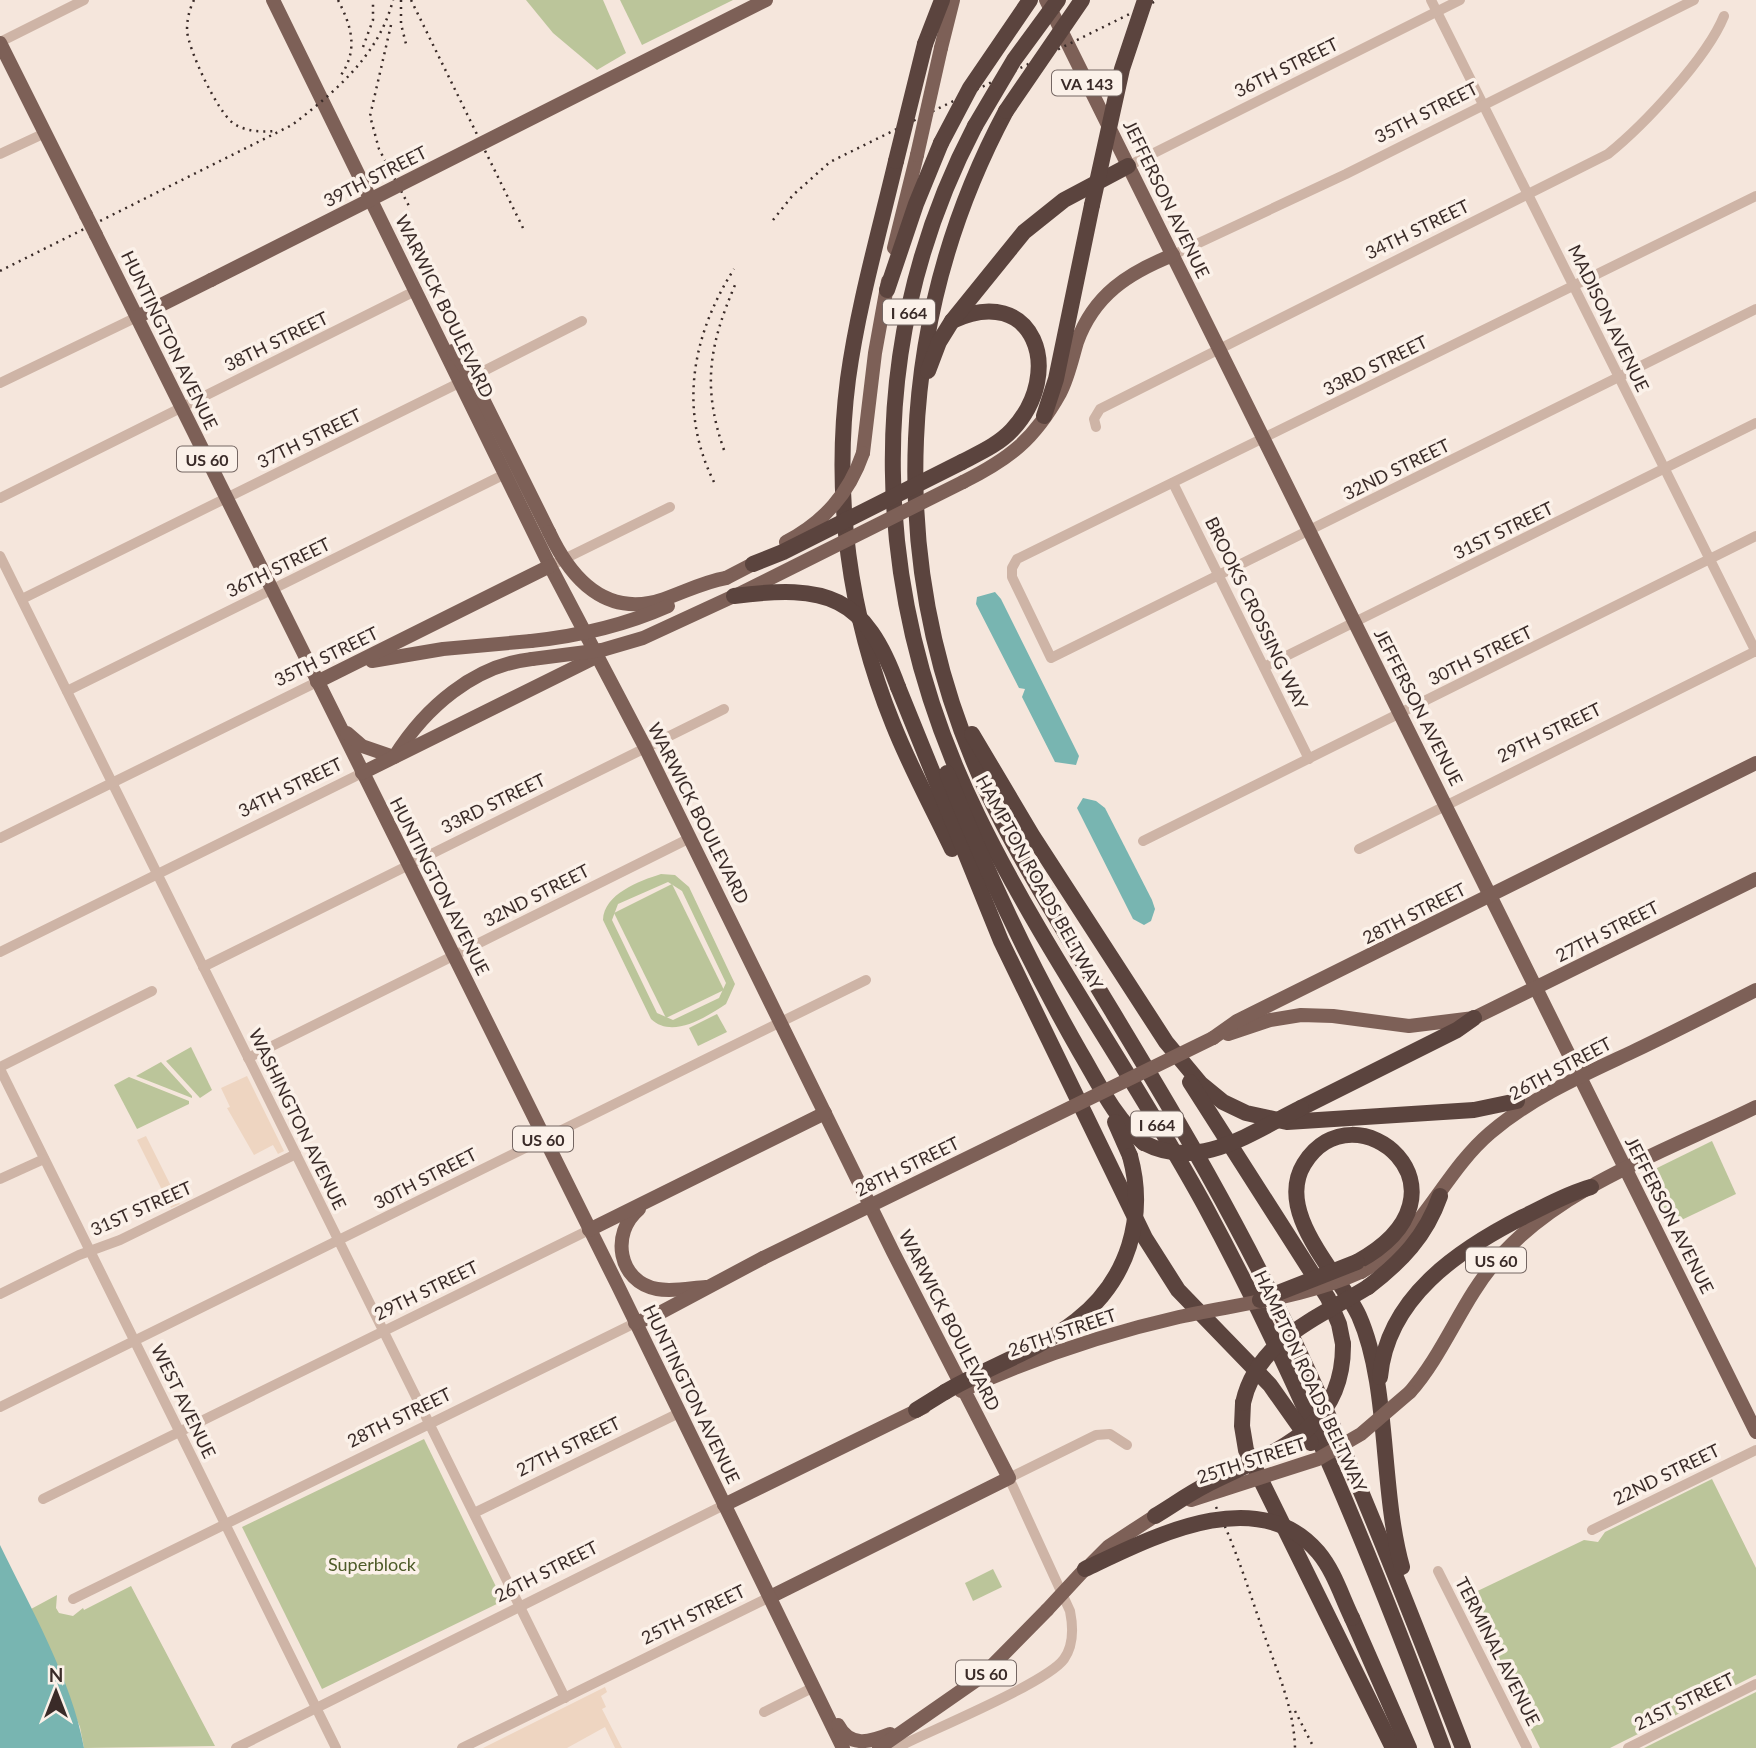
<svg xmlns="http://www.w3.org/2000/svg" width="1756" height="1748" font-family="Lato,sans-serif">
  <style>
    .green { fill: #bbc59a; fill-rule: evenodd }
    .plaza { fill: #eed5c1 }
    .water { fill: #78b5b1 }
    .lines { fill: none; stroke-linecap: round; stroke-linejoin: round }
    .minor { stroke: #ceb4a6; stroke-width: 10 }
    .major { stroke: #7d6057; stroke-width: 14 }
    .highway { stroke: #5b443e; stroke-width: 16 }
    .rail { stroke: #3a2b28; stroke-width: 2.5; stroke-dasharray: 2 5; stroke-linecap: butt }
    .major-bridge { stroke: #7d6057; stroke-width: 14 }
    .highway-bridge { stroke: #5b443e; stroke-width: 16 }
    .labels { text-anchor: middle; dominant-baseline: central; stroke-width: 7; stroke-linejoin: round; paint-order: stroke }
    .shield { fill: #fbf1e9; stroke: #746662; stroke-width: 2 }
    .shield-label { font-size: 16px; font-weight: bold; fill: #3a2b28 }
    .street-label { font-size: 18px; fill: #3a2b28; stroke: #fbf1e9 }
    .park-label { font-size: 18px; fill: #4e5b29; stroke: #fbf1e9 }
  </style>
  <rect width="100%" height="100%" fill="#f5e6dc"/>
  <g class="green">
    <path d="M526 0H603L626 53 597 70 553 33Z"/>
    <path d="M620 0H733L642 45Z"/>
    <path d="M661 874 675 875 689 887 735 984 726 1004C705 1018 672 1039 651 1019L603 920C604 894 639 881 661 874ZM668 882 682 891 726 983 719 998 673 1020 657 1013 612 920 618 904Z"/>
    <path d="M672 884 724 990 666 1018 614 913Z"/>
    <path d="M717 1014 727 1032 698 1046 689 1028Z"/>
    <path d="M191 1047 212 1090 200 1098 166 1061Z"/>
    <path d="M161 1062 192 1096V1098L136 1076Z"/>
    <path d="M129 1077 189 1101V1104L137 1129 114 1085Z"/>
    <path d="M1712 1141 1736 1194 1671 1225 1650 1183 1655 1169Z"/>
    <path d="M424 1439 503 1601 322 1689 242 1527Z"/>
    <path d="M1712 1479 1756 1568V1675L1610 1748H1540L1465 1597 1584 1540 1598 1542 1605 1532Z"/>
    <path d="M993 1569 1002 1587 973 1601 965 1583Z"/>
    <path d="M131 1586 215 1746 84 1748 80 1727 31 1609 57 1595 56 1608 59 1613 73 1616 83 1608 84 1610Z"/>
    <path d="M1756 1692V1748H1644Z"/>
  </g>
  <g class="plaza">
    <path d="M247 1076 284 1151 278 1154 273 1145 254 1155 227 1108 230 1107 221 1088Z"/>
    <path d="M146 1136 180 1204 171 1208 137 1140Z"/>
    <path d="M605 1687 607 1692 601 1696 606 1707 602 1709 622 1748H615L605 1727 567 1748H483Z"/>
  </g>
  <g class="water">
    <path d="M995 592 1001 599 1079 756 1076 765 1055 762 1022 697 1025 689 1019 688 976 604 977 597Z"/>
    <path d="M1083 798 1096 801 1105 808 1152 900 1155 909 1151 921 1144 925 1133 919 1077 808Z"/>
    <path d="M0 1545C30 1607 72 1680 84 1748H0Z"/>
  </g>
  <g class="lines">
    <g class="minor">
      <path d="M1431 0 1756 652"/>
      <path d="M0 42 84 0"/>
      <path d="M0 154 45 133"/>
      <path d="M1128 166 1460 0"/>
      <path d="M1756 196 1017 559 1012 568V577L1051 658 1756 309"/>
      <path d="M1173 255 1346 174 1694 0"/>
      <path d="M472 377 582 321"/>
      <path d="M0 383 137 317"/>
      <path d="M1096 427 1094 419 1100 409 1608 154C1644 125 1707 58 1724 16"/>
      <path d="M1173 483 1309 759"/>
      <path d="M0 498 417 290"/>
      <path d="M0 556 565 1698"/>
      <path d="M550 566 670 507"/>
      <path d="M22 599 461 382"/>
      <path d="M1264 667 1756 423"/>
      <path d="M67 691 505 474"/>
      <path d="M0 838 317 682"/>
      <path d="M1143 841 1756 536"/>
      <path d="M1359 849 1756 651"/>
      <path d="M0 952 362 773"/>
      <path d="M203 967 724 709"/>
      <path d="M248 1058 690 838"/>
      <path d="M0 1067 152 991"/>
      <path d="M0 1069 336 1748"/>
      <path d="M0 1179 44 1159"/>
      <path d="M0 1294 79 1255 120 1240 296 1154"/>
      <path d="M0 1407 866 980"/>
      <path d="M43 1499 589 1230"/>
      <path d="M474 1513 679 1413"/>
      <path d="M1592 1530 1756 1450"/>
      <path d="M1438 1571 1527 1748"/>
      <path d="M73 1599 635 1323"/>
      <path d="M764 1712 814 1687"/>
      <path d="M236 1748 724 1505"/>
      <path d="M462 1748 770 1597"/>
      <path d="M896 1748C929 1731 1047 1683 1064 1659 1074 1645 1073 1626 1070 1611L1009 1478 1096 1435 1110 1434 1127 1445"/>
      <path d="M1628 1748 1756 1684"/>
    </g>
    <g class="major">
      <path d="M273 0 550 566 645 747 893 1252 1009 1478 770 1597"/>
      <path d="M1046 0 1756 1432"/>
      <path d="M0 43 86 215"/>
      <path d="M941 48 953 0"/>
      <path d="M96 235 618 1286 843 1748"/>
      <path d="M894 248 917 155"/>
      <path d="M137 317 211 280"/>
      <path d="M453 351 472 377 549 532"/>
      <path d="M863 453 875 353 888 281"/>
      <path d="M963 482C1009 459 1034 440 1060 393 1068 378 1072 359 1077 342 1094 295 1128 273 1173 255"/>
      <path d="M726 578 753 564"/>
      <path d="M602 650 643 638 734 596"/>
      <path d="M372 661 443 649 531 641"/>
      <path d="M317 682 550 566"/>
      <path d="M347 733 362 746 394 757"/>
      <path d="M395 756C425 708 474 665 532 659"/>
      <path d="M362 773 598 656"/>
      <path d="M1228 1034 1270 1020 1301 1015 1333 1016 1409 1026 1474 1018 1756 879"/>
      <path d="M1213 1038 1237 1021 1756 763"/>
      <path d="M639 1209C610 1233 618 1282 657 1289 672 1292 691 1288 706 1287"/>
      <path d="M589 1230 825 1113"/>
      <path d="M1361 1272C1421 1240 1441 1175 1490 1133 1532 1097 1583 1075 1632 1052 1674 1032 1715 1011 1756 990"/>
      <path d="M635 1323 654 1316 763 1258"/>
      <path d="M1410 1392C1445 1352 1462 1300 1497 1260 1559 1187 1671 1149 1756 1107"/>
      <path d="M724 1505 924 1407"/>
      <path d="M1091 1564 1109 1546 1155 1516"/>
      <path d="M838 1725C850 1748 870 1742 890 1734"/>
      <path d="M879 1748 981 1677 1047 1610"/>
    </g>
    <g class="highway">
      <path d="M925 44 942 0"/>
      <path d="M1006 111C896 317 885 559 979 774 1003 829 1034 880 1064 931 1122 1029 1182 1124 1235 1224 1326 1393 1394 1570 1463 1748"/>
      <path d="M975 126C860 346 870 596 978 816 1044 951 1133 1074 1205 1206 1299 1380 1374 1563 1443 1748"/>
      <path d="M896 161C879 233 858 306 848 379 833 495 849 616 893 724 910 767 932 807 952 849"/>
      <path d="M887 290 916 204 941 143"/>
      <path d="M952 321C1034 282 1066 372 1012 430 998 445 979 453 962 462"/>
      <path d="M928 371 939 342 952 321 1024 232 1064 200 1128 166"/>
      <path d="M1044 416 1056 379 1092 205"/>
      <path d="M898 687 1001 941 1145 1238 1178 1290 1270 1385 1311 1443"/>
      <path d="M972 734 1032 835 1166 1042 1201 1084 1223 1102 1246 1113 1287 1122 1474 1110 1517 1101"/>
      <path d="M947 773C985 869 1029 963 1080 1052 1099 1084 1115 1119 1144 1143"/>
      <path d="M1190 1082 1328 1298 1339 1324 1343 1344"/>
      <path d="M1301 1108 1457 1030 1474 1018"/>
      <path d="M1115 1122 1130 1156"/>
      <path d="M1357 1262C1485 1192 1355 1082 1304 1164 1274 1213 1339 1273 1359 1316 1390 1386 1380 1489 1402 1567"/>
      <path d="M1368 1287C1401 1262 1426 1236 1440 1196"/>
      <path d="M1380 1377C1387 1298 1458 1250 1523 1217 1546 1206 1566 1194 1591 1187"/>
      <path d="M1243 1403 1242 1426 1246 1450 1393 1748"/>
      <path d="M916 1410 945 1392"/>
      <path d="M1352 1618 1409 1748"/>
    </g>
    <g class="rail">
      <path d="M194 0C189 10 187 20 187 31 189 51 217 111 233 123 246 132 261 132 275 131"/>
      <path d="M338 0C352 27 359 51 339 78"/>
      <path d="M401 0V24L406 44"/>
      <path d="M411 0 524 230"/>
      <path d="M391 25 370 116 379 149 409 206"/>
      <path d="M363 47 373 20V0"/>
      <path d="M773 220 793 195 830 162 1158 0"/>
      <path d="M0 271 292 125C335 92 379 55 393 0"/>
      <path d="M724 450C702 387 709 346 735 285"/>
      <path d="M714 482C678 410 692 335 734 269"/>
      <path d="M1216 1507C1236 1548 1249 1591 1264 1634 1277 1671 1294 1708 1295 1748"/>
      <path d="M1295 1711 1314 1748"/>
    </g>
    <g class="major-bridge">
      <path d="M917 155 941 48"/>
      <path d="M86 215 96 235"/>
      <path d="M211 280 766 0"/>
      <path d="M549 532C571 579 606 619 664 599 685 592 703 582 726 578"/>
      <path d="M786 542C824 522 849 494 863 453"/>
      <path d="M739 594 963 482"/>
      <path d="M531 641C579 636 623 626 668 606"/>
      <path d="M532 659 602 650"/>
      <path d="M763 1258 1213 1038"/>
      <path d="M961 1391C1031 1359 1104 1334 1179 1317 1240 1303 1304 1298 1361 1272"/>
      <path d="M1191 1500 1318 1459 1361 1434 1410 1392"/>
      <path d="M1047 1610 1085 1569"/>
    </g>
    <g class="highway-bridge">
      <path d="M1006 111 1082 0"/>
      <path d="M975 126 1014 60 1058 0"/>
      <path d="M941 143 970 88 1030 0"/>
      <path d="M896 161 925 44"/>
      <path d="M1092 205 1122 69 1145 0"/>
      <path d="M753 564 783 552 962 462"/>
      <path d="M734 596C827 584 865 595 898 687"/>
      <path d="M1144 1143C1199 1172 1252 1132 1301 1108"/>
      <path d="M1260 1300 1357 1262"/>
      <path d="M945 1392C1015 1351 1101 1334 1129 1246 1138 1217 1138 1185 1130 1156"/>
      <path d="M1243 1403C1257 1340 1318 1318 1368 1287"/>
      <path d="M1155 1516C1172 1506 1188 1494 1206 1485 1271 1452 1344 1433 1343 1344"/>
      <path d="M1085 1569C1151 1538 1257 1481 1318 1552 1334 1571 1341 1595 1352 1618"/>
    </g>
  </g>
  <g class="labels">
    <g class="shield">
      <rect x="1052" y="70.5" width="70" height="25" rx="5"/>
      <rect x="883" y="299.5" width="52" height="25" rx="5"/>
      <rect x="177" y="446.5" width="60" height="25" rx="5"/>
      <rect x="1131" y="1111.5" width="52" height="25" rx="5"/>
      <rect x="513" y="1126.5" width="60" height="25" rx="5"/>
      <rect x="1466" y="1247.5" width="60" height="25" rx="5"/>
      <rect x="956" y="1660.5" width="60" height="25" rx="5"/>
    </g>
    <g class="shield-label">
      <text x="1087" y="83">VA 143</text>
      <text x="909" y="312">I 664</text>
      <text x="207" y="459">US 60</text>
      <text x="1157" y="1124">I 664</text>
      <text x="543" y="1139">US 60</text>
      <text x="1496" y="1260">US 60</text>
      <text x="986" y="1673">US 60</text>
    </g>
    <g class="street-label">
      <text transform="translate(1286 67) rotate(-26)">36TH STREET</text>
      <text transform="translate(1426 112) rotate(-27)">35TH STREET</text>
      <text transform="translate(375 176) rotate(-27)">39TH STREET</text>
      <text transform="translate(1167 199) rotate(64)">JEFFERSON AVENUE</text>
      <text transform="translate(1417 229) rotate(-26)">34TH STREET</text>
      <text transform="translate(445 306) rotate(64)">WARWICK BOULEVARD</text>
      <text transform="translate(1609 318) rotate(64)">MADISON AVENUE</text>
      <text transform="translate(170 340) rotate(64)">HUNTINGTON AVENUE</text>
      <text transform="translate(276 341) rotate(-26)">38TH STREET</text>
      <text transform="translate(1375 365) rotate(-26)">33RD STREET</text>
      <text transform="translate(309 438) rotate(-26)">37TH STREET</text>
      <text transform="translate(1396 469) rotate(-26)">32ND STREET</text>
      <text transform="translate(1503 530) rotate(-26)">31ST STREET</text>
      <text transform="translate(278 567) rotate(-26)">36TH STREET</text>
      <text transform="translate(1257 613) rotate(64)">BROOKS CROSSING WAY</text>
      <text transform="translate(1480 655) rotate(-26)">30TH STREET</text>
      <text transform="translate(326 656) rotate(-26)">35TH STREET</text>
      <text transform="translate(1419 707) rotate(63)">JEFFERSON AVENUE</text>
      <text transform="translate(1549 732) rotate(-26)">29TH STREET</text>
      <text transform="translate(290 787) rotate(-26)">34TH STREET</text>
      <text transform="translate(493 803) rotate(-26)">33RD STREET</text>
      <text transform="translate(699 813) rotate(63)">WARWICK BOULEVARD</text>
      <text transform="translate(1040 882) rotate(61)">HAMPTON ROADS BELTWAY</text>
      <text transform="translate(440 886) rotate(63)">HUNTINGTON AVENUE</text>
      <text transform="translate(536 895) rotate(-27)">32ND STREET</text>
      <text transform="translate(1414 913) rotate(-27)">28TH STREET</text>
      <text transform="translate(1607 931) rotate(-27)">27TH STREET</text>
      <text transform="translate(1560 1068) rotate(-28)">26TH STREET</text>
      <text transform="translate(298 1119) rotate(64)">WASHINGTON AVENUE</text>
      <text transform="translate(907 1166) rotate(-26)">28TH STREET</text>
      <text transform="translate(425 1178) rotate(-27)">30TH STREET</text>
      <text transform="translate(141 1208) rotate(-24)">31ST STREET</text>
      <text transform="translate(1670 1215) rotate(63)">JEFFERSON AVENUE</text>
      <text transform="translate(426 1290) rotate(-26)">29TH STREET</text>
      <text transform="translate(950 1320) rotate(63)">WARWICK BOULEVARD</text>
      <text transform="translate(1062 1332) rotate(-19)">26TH STREET</text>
      <text transform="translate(1311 1381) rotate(65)">HAMPTON ROADS BELTWAY</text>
      <text transform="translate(692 1394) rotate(64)">HUNTINGTON AVENUE</text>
      <text transform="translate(184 1401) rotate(64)">WEST AVENUE</text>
      <text transform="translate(399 1417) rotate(-26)">28TH STREET</text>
      <text transform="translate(568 1446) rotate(-26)">27TH STREET</text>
      <text transform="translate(1251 1460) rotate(-18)">25TH STREET</text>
      <text transform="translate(1666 1474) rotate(-26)">22ND STREET</text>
      <text transform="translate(546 1571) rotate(-27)">26TH STREET</text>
      <text transform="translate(693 1614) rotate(-26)">25TH STREET</text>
      <text transform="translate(1498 1651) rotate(63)">TERMINAL AVENUE</text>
      <text transform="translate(1684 1701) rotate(-26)">21ST STREET</text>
    </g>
    <g class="park-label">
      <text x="372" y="1564">Superblock</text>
    </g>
  </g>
  <g transform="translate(56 1692)" stroke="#fbf1e9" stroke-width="5" paint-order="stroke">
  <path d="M0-5L12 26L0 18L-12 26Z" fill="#3a2b28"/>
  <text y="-10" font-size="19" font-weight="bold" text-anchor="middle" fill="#3a2b28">N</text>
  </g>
</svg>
